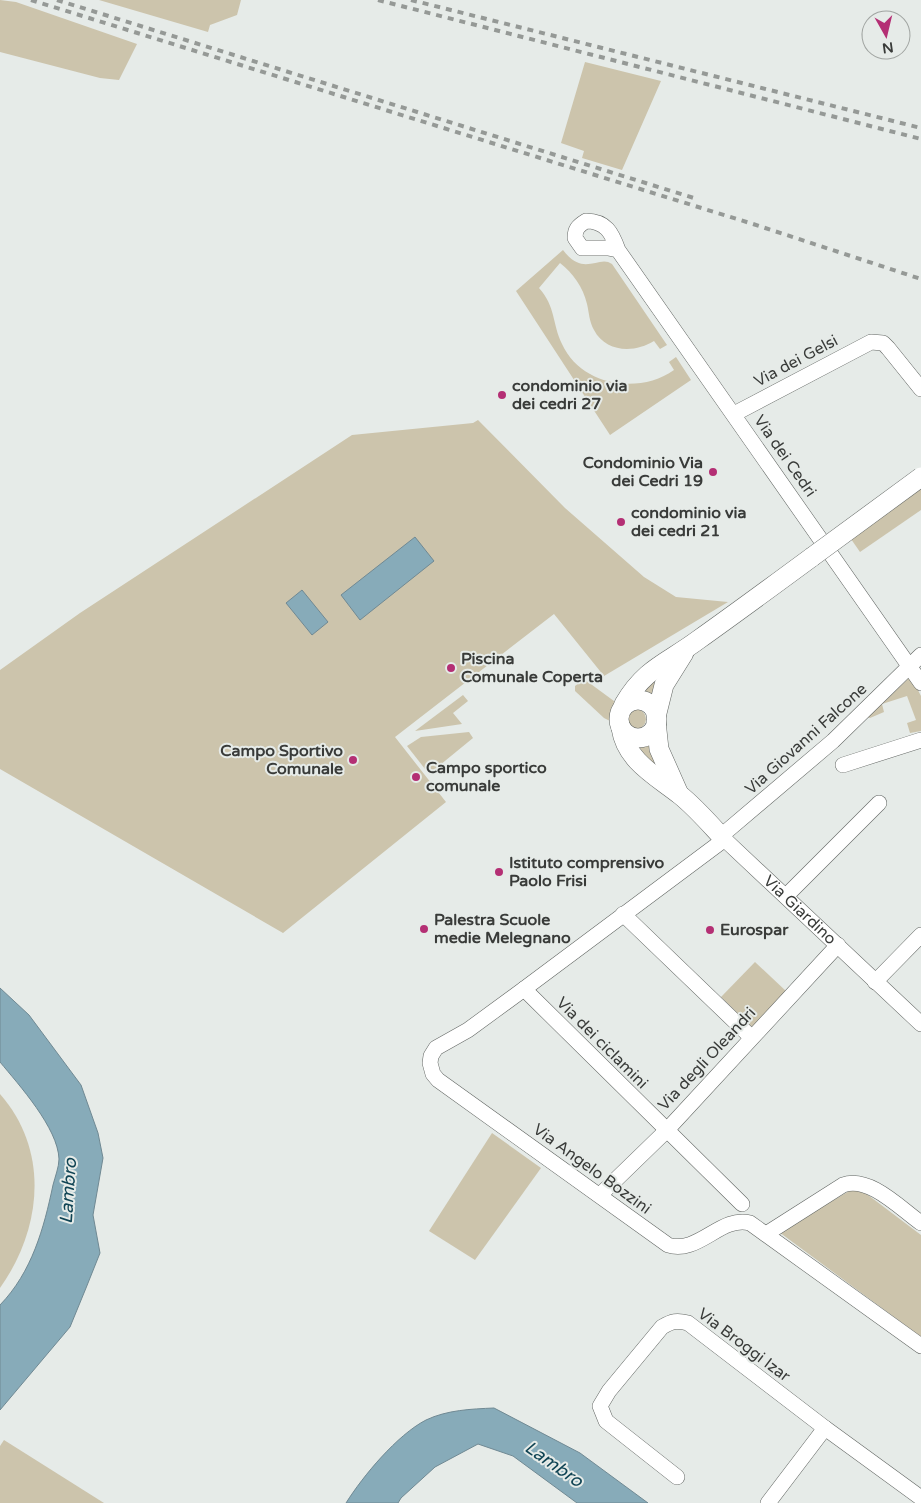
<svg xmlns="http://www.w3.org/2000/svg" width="921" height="1503" font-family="'Varela Round',sans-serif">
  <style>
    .green { fill: #ccc4ac }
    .water { fill: #87abb9; stroke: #708993 }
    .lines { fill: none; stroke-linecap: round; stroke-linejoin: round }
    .minor-casing { stroke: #626663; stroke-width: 16 }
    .tertiary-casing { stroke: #626663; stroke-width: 20 }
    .minor { stroke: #fff; stroke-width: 15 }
    .tertiary { stroke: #fff; stroke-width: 19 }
    .rail { stroke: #959996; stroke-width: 4; stroke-dasharray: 6 6; stroke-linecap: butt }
    .tertiary-bridge-casing { stroke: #626663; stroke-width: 20; stroke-linecap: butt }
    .tertiary-bridge { stroke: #fff; stroke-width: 19 }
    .poi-dot { fill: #b42f74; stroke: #e6ebe8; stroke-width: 2 }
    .labels { text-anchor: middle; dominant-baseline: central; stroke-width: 4; stroke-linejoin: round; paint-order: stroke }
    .street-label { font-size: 16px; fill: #393b39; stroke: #e6ebe8 }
    .poi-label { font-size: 16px; font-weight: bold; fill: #393b39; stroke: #e6ebe8; text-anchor: start }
    .water-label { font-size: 18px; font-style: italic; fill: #104454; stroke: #e6ebe8 }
  </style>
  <rect width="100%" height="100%" fill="#e6ebe8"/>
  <g class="green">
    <path d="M0 0 16 2 137 44 119 80 100 78 0 52Z"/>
    <path d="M99 0H241L237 15 210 25 208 32Z"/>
    <path d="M585 62 661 81 622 170 582 158 584 151 561 143Z"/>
    <path d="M563 250C584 278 599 254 612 264L667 345 660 349 654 341C635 353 606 353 594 330 589 321 589 312 587 304 583 287 573 273 560 263L539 288C556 307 552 323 562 344 581 386 639 395 674 370L669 362 676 357 691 380 610 435 516 291Z"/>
    <path d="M478 420 565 508 644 577 676 597 728 602 604 676 554 614 395 737 446 802 283 933 0 769V670L80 613 352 435 473 423Z"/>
    <path d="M921 487V510L860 552 851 539Z"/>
    <path d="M670 662 652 699 637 694Z"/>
    <path d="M584 679 618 704 614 723 604 718 575 691V686Z"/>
    <path d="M908 679H912L921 696V731L910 733 907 723 916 720 907 696 882 704 884 712 870 718 867 717Z"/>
    <path d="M463 695 468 701 453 713 462 724 415 731Z"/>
    <circle cx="636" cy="719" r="10"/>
    <path d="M469 732 473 738 429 774 407 746 421 737Z"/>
    <path d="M648 740 661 772 644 760 635 742Z"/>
    <path d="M755 962 787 992 753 1028 721 997Z"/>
    <path d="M0 1094C50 1151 42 1229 0 1288Z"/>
    <path d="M492 1133 541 1168 475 1260 429 1231Z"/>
    <path d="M851 1190 864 1192 921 1235V1337L779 1232Z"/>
    <path d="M4 1440 104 1503H0V1446Z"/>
  </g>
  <g class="water">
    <path d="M415 537 434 561 360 620 341 595Z"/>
    <path d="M302 590 328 622 312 635 286 603Z"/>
    <path d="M0 988 29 1015 81 1085 98 1133 103 1158 93 1215 100 1253 86 1288 70 1327 0 1410V1305C32 1272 44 1228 53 1185 55 1177 59 1167 59 1159 58 1128 19 1085 0 1062Z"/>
    <path d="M494 1408 580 1453 648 1503H577L513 1456 478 1444 435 1467 401 1498 398 1503H346C363 1476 397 1435 426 1420 447 1410 471 1409 494 1408Z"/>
  </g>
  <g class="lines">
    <g class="minor-casing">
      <g id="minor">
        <path d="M618 250 608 248H582L575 238C575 229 578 226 586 221 606 221 612 233 618 250L921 683"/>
        <path d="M734 414 871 342 883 343 888 348 921 389"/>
        <path id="s1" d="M921 655 833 741 721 836 921 1024"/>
        <path d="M843 765 921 740"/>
        <path d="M725 839 524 989 468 1030 436 1048 431 1056 430 1063 433 1074 438 1080 668 1245C698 1255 721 1215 750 1223L921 1346"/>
        <path d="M786 896 879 803"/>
        <path d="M623 914 751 1037"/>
        <path d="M875 982 921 935"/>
        <path d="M524 989 742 1204"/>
        <path d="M600 1195 666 1131 838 945"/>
        <path d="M766 1234 843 1185C869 1175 901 1209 921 1223"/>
        <path d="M677 1477 606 1421 600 1406 609 1391 662 1327C672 1321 677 1320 688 1323L825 1428 921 1498"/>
        <path d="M768 1503 825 1428"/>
      </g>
    </g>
    <g class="tertiary-casing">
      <g id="tertiary">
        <circle cx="638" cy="719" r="19"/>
        <path d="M624 704C645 668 667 663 698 640 736 613 774 585 812 557"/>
        <path d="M656 717 664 685 684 653"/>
        <path d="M656 721 659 749 679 794"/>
        <path d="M621 728C626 761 656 776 680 795 695 807 708 822 721 836"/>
      </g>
    </g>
    <use href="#minor" class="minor"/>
    <use href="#tertiary" class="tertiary"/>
    <g class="rail">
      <path d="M31 0 753 224 921 279"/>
      <path d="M57 0 697 199"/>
      <path d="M378 0 921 139"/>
      <path d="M411 0 921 128"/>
    </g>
    <g class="tertiary-bridge-casing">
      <path id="tertiary-bridge" d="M812 557 921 477"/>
    </g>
    <use href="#tertiary-bridge" class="tertiary-bridge"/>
  </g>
  <g class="poi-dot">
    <circle cx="502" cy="395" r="5"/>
    <circle cx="713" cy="472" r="5"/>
    <circle cx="621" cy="522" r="5"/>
    <circle cx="451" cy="668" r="5"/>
    <circle cx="353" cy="760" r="5"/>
    <circle cx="416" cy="777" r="5"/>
    <circle cx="499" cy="872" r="5"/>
    <circle cx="424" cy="929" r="5"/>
    <circle cx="710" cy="930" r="5"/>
  </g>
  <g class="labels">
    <g class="street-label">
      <text transform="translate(796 361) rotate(-28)">Via dei Gelsi</text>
      <text transform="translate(785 456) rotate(55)">Via dei Cedri</text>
      <text transform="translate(806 739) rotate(-42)">Via Giovanni Falcone</text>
      <text stroke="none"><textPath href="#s1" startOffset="378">Via Giardino</textPath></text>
      <text transform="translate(602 1043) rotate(45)">Via dei ciclamini</text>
      <text transform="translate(707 1059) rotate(-47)">Via degli Oleandri</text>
      <text transform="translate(592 1169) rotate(36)">Via Angelo Bozzini</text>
      <text transform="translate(744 1345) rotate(37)">Via Broggi Izar</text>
    </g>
    <g class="poi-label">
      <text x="512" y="386">condominio via<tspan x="512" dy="18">dei cedri 27</tspan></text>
      <text x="703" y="463" text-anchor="end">Condominio Via<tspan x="703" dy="18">dei Cedri 19</tspan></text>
      <text x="631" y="513">condominio via<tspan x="631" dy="18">dei cedri 21</tspan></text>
      <text x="461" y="659">Piscina<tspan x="461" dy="18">Comunale Coperta</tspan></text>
      <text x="343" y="751" text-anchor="end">Campo Sportivo<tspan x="343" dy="18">Comunale</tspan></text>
      <text x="426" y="768">Campo sportico<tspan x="426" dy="18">comunale</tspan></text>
      <text x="509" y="863">Istituto comprensivo<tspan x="509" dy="18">Paolo Frisi</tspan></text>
      <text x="434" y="920">Palestra Scuole<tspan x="434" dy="18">medie Melegnano</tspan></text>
      <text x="720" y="930">Eurospar</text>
    </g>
    <g class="water-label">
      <text transform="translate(68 1191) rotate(-86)">Lambro</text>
      <text transform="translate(554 1464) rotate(35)">Lambro</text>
    </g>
  </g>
  <g transform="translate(886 35) rotate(172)"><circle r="24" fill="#e6ebe8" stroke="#a1a5a2"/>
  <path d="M0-4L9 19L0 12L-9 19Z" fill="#b42f74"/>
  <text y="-8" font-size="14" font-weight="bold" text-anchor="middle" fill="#393b39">N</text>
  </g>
</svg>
